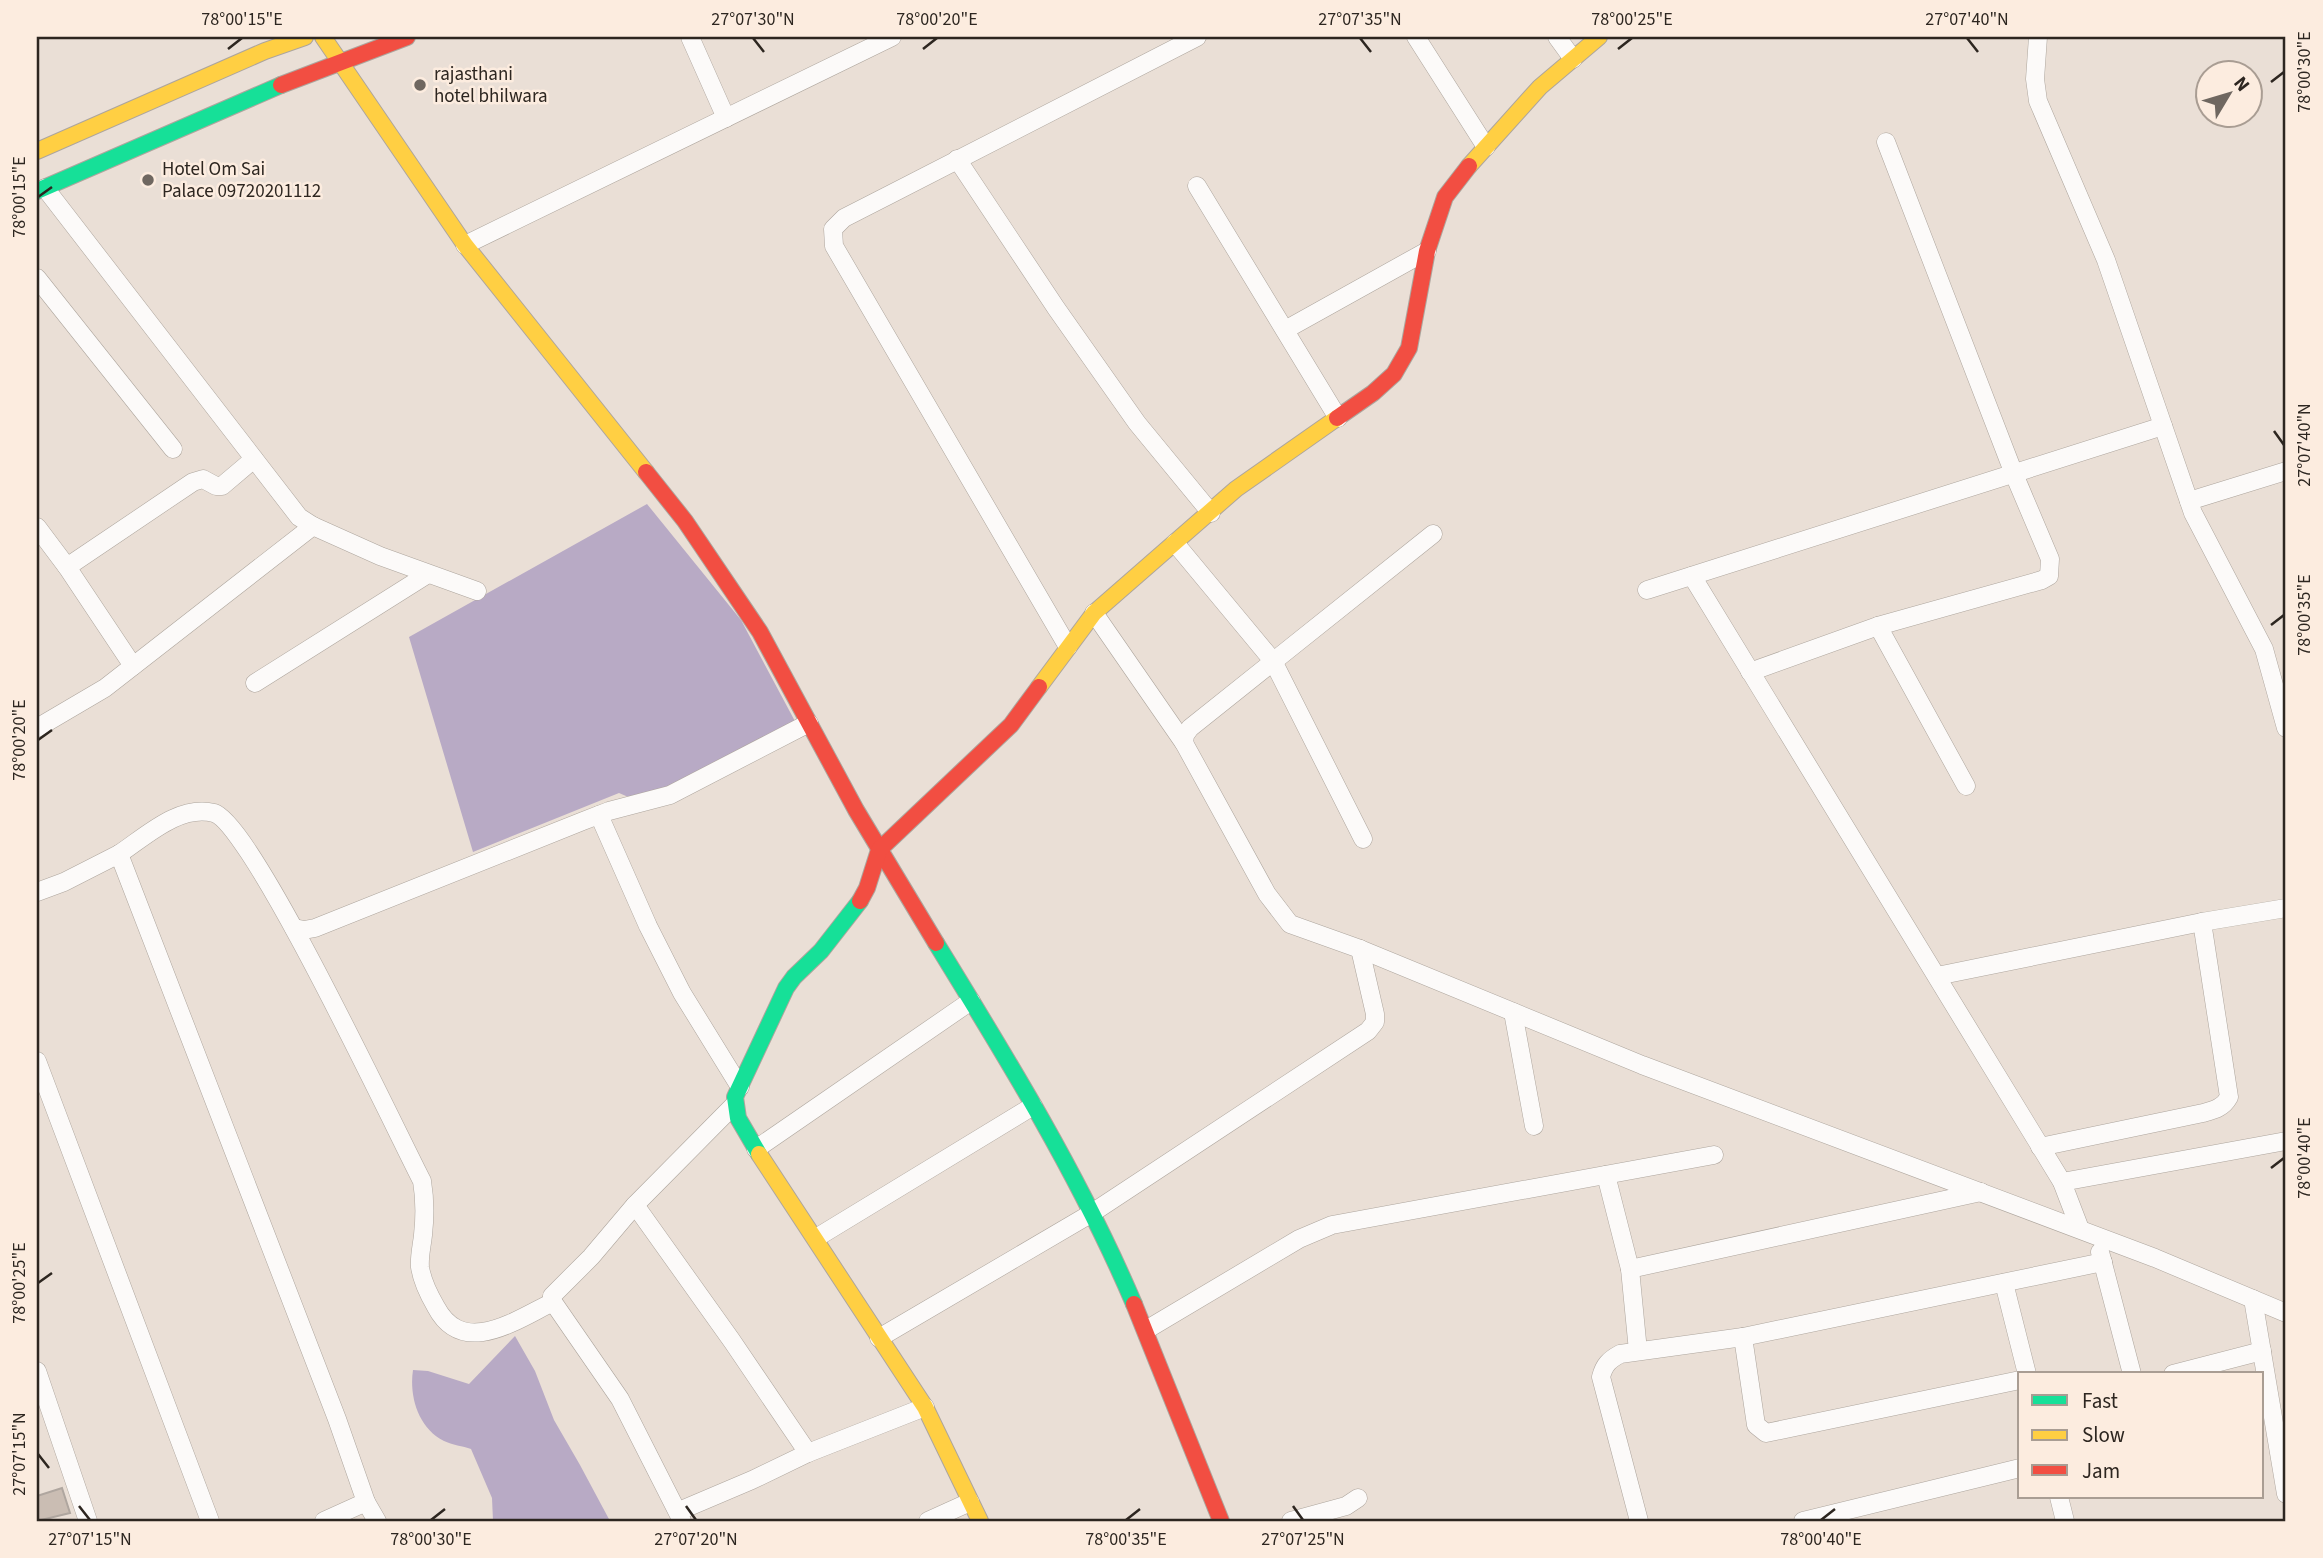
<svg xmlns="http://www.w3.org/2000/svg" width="2323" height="1558" font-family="'Source Sans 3',sans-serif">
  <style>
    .water { fill: #b8aac5 }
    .building { fill: #cabdb3; stroke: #afa69f; stroke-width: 2 }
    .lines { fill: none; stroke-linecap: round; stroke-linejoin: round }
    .street-casing { stroke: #ada59d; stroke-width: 19 }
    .fast-casing { stroke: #ada59d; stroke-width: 18 }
    .slow-casing { stroke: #ada59d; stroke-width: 18 }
    .jam-casing { stroke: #ada59d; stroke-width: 18 }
    .street { stroke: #fcfaf9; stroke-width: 18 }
    .fast { stroke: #16e098; stroke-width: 16 }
    .slow { stroke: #ffcf43; stroke-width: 16 }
    .jam { stroke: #f24e42; stroke-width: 16 }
    .ticks { fill: none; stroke: #2d2620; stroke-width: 2.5 }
    .poi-dot { fill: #6f6760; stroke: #fcecdf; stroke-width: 2.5 }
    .labels { text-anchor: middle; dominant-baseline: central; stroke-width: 5; stroke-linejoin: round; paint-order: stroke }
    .poi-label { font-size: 19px; fill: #2d2620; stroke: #fcecdf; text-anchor: start }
    .neatline { fill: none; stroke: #2d2620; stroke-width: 2.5 }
    .ticks-label { font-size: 18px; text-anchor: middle; fill: #2d2620 }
  </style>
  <rect width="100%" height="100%" fill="#eadfd6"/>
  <g class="water">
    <path d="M647 504 741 620 797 725 640 802 619 793 473 852 409 637Z"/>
    <path d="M515 1336 535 1371 554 1420 580 1465 610 1521H493L492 1498 471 1449C463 1446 452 1445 444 1441 418 1428 409 1396 413 1370L428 1371 469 1384Z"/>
  </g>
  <path class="building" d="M62 1488 70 1513 37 1521V1496Z"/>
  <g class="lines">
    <g class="street-casing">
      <g id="street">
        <path d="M690 37 726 118"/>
        <path d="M1416 37 1486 147"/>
        <path d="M1557 37 1573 59"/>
        <path d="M2038 37 2035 79 2038 101 2106 260 2193 513 2264 649 2286 728"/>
        <path d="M957 159 1056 308 1137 423 1211 513"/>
        <path d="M1197 186 1338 418"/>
        <path d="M45 188 299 517 313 526 380 556 477 591"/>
        <path d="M465 245 892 37"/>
        <path d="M37 278 173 449"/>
        <path d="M1285 330 1427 251"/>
        <path d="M2189 501 2286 471"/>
        <path d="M37 527 67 567 133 666"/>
        <path d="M1175 543 1273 661 1363 839"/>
        <path d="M67 567 193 482 203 479 216 486H222L254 459"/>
        <path d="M1692 576 2062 1182 2080 1229"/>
        <path d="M1647 590 2163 426"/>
        <path d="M1094 613 1184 743 1267 894 1290 924 1360 949 1642 1065 2155 1258 2286 1313"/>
        <path d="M1878 626 1966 786"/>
        <path d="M1068 647 834 246 833 229 844 218 891 194 1197 37"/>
        <path d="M1750 672 1878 626 2042 580 2049 576 2050 559 2014 474 1886 142"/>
        <path d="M255 683 428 574"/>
        <path d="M37 728 105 688 313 526"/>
        <path d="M1184 743 1185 735 1190 728 1433 534"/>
        <path d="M599 815 648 926 682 993 740 1087"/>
        <path d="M119 854C145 837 179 804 214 813 252 824 395 1129 422 1181 425 1199 425 1217 423 1235 422 1245 419 1257 420 1267 422 1281 429 1295 436 1307 463 1358 516 1320 553 1302"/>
        <path d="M37 892 64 882 119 854 337 1419 366 1502 377 1521"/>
        <path d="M294 928 304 930 315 928 583 821 609 811 670 795 809 723"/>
        <path d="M1937 976 2202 922 2286 908"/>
        <path d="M1513 1012 1534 1126"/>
        <path d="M37 1061 210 1521"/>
        <path d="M2040 1147 2203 1113C2214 1110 2223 1108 2229 1097L2202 922"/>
        <path d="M756 1149 971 1001"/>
        <path d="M1606 1175 1630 1269 1638 1351"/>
        <path d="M2062 1182 2286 1141"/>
        <path d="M635 1205 732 1341 808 1453"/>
        <path d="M816 1238 1033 1106"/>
        <path d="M2100 1252 2132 1374"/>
        <path d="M1630 1269 1981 1192"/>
        <path d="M2004 1283 2027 1374"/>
        <path d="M2253 1299 2286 1494"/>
        <path d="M1146 1330 1299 1239 1332 1225 1714 1155"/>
        <path d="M1743 1337 1756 1425 1766 1433 2020 1380"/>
        <path d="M879 1338 1092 1213 1368 1031 1375 1022V1014L1360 949"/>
        <path d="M37 1371 88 1521"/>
        <path d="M2173 1374 2262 1351"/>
        <path d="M2059 1497 2065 1521"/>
        <path d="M679 1511 752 1480 808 1453 925 1407"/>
        <path d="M324 1521 366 1502"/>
        <path d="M682 1521 620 1399 553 1302 552 1296 591 1257 635 1205 734 1105"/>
        <path d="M928 1521 970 1502"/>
        <path d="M1291 1521 1346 1506 1358 1498"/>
        <path d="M1639 1521 1601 1377C1604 1365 1609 1360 1620 1354L1743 1337 2103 1262"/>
        <path d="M1803 1521 2020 1468"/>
      </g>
    </g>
    <g class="fast-casing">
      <g id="fast">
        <path d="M37 191 281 85"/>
        <path d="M936 943C1008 1060 1080 1177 1134 1304"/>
        <path d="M759 1154 738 1118 735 1097 786 988 794 977 821 951 860 901"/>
      </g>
    </g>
    <g class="slow-casing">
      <g id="slow">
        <path d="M323 37 465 245 646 472"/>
        <path d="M37 151 265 51 305 37"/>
        <path d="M1469 166 1540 87 1599 37"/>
        <path d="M1039 687 1094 613 1236 489 1337 418"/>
        <path d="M759 1154 925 1407 980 1521"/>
      </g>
    </g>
    <g class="jam-casing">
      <g id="jam">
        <path d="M281 85 407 37"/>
        <path d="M1337 418 1373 393 1394 374 1409 348 1427 251 1445 197 1469 166"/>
        <path d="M646 472 685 521 760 632 856 810 936 943"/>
        <path d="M860 901 867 888 879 850 1011 725 1039 687"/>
        <path d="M1134 1304 1221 1521"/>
      </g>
    </g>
    <use href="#street" class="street"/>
    <use href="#fast" class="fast"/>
    <use href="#slow" class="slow"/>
    <use href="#jam" class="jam"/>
  </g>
  <path class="ticks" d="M753 38 764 52M1360 38 1371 52M1967 38 1978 52M228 49 242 38M923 49 937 38M1618 49 1632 38M2271 82 2284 72M38 197 52 187M2274 431 2284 445M2271 625 2284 615M38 740 52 730M2271 1168 2284 1158M38 1283 52 1273M38 1454 49 1468M79 1506 90 1520M686 1506 696 1520M1293 1506 1303 1520M431 1520 445 1509M1126 1520 1140 1509M1821 1520 1835 1509"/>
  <g class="poi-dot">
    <circle cx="420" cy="85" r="7"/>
    <circle cx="148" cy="180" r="7"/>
  </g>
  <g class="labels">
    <g class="poi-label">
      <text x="434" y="74">rajasthani<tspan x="434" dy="22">hotel bhilwara</tspan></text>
      <text x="162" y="169">Hotel Om Sai<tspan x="162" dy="22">Palace 09720201112</tspan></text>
    </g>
  </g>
  <rect width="2323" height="1558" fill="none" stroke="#fcecdf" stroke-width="77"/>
  <rect x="2018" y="1372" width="245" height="126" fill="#fcecdf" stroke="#a99d93" stroke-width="2"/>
  <rect x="2032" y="1395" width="35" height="10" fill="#16e098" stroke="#a99d93" stroke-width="2"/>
  <text x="2082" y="1408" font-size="21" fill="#2d2620">Fast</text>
  <rect x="2032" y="1430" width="35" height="10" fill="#ffcf43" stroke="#a99d93" stroke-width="2"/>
  <text x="2082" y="1442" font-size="21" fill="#2d2620">Slow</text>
  <rect x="2032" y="1465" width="35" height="10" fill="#f24e42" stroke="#a99d93" stroke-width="2"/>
  <text x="2082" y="1478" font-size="21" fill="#2d2620">Jam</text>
  <g transform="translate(2229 94) rotate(52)"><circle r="33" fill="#fcecdf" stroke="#a99d93" stroke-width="2"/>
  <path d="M0-5L12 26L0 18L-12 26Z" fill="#6f6760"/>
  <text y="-10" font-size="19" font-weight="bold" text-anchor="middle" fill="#2d2620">N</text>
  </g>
  <rect x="38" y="38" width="2246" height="1482" class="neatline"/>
  <g class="ticks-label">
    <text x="242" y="25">78°00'15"E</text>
    <text x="753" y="25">27°07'30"N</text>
    <text x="937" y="25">78°00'20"E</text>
    <text x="1360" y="25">27°07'35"N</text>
    <text x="1632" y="25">78°00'25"E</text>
    <text x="1967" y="25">27°07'40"N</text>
    <text transform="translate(2304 72) rotate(-90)" y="6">78°00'30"E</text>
    <text transform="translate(19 197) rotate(-90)" y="6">78°00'15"E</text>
    <text transform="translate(2304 445) rotate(-90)" y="6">27°07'40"N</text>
    <text transform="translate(2304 615) rotate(-90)" y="6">78°00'35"E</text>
    <text transform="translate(19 740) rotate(-90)" y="6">78°00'20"E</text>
    <text transform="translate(2304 1158) rotate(-90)" y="6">78°00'40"E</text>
    <text transform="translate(19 1283) rotate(-90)" y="6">78°00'25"E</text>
    <text transform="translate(19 1454) rotate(-90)" y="6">27°07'15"N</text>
    <text x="90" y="1545">27°07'15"N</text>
    <text x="431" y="1545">78°00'30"E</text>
    <text x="696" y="1545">27°07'20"N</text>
    <text x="1126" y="1545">78°00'35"E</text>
    <text x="1303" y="1545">27°07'25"N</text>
    <text x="1821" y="1545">78°00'40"E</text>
  </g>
</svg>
